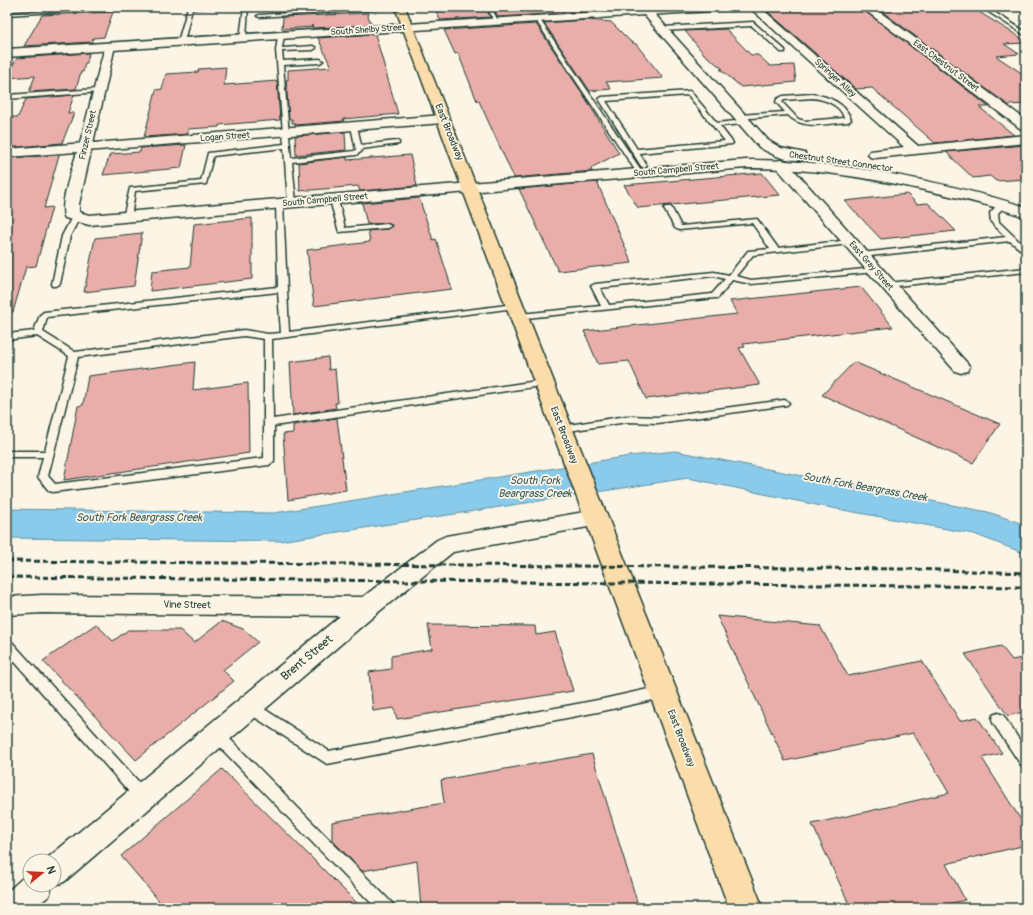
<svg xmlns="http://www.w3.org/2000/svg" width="1033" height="915" font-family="Pangolin,sans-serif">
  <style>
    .water { fill: #8acaeb; stroke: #5f92a2 }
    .building { fill: #e9aeaa; stroke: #1f3d34 }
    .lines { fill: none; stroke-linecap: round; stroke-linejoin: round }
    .lane-casing { stroke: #1f3d34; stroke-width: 3 }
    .street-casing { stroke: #1f3d34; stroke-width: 3 }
    .secondary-casing { stroke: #1f3d34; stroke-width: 3 }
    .primary-casing { stroke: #1f3d34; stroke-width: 3 }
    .lane { fill: #fcf5e5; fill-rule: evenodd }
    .street { fill: #fcf5e5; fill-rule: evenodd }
    .secondary { fill: #fcf5e5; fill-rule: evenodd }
    .primary { fill: #fbddab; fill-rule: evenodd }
    .rail { stroke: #1f3d34; stroke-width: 3; stroke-dasharray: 6 3; stroke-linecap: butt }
    .labels { text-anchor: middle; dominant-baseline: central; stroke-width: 3.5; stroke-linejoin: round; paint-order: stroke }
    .far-street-label { font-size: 9px; fill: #1f3d34; stroke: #fcf5e5 }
    .street-label { font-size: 10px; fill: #1f3d34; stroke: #fcf5e5 }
    .water-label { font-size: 11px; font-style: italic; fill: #345959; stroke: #fcf5e5 }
    .near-street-label { font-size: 12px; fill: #1f3d34; stroke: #fcf5e5 }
  </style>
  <rect width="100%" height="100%" fill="#fcf5e5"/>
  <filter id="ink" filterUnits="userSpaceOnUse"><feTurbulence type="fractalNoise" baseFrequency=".025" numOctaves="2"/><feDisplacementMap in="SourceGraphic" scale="8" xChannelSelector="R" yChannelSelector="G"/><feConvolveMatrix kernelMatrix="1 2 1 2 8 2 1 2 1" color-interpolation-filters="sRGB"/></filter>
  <g filter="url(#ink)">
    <path class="water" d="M675 451 988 512 1026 525V554L974 534 821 506 688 478 280 541 7 538V509L274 513 630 456Z"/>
    <g class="building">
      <path d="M493 7H579L582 12 498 17Z"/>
      <path d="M824 7H860L989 107H979L1014 135 935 143 872 88 856 89 767 11Z"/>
      <path d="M876 7H971L1026 41V43L1004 44 1019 54 996 56 1026 76V104L1008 105Z"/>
      <path d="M486 8 490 17 440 20 436 11Z"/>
      <path d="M113 12 104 37 93 38 92 42 24 46 42 15Z"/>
      <path d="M369 13 368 16 372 25 313 28 312 25V27L282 29 283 17Z"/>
      <path d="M588 20 611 22 631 42 636 44 663 78 606 82 611 89 590 91 544 23Z"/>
      <path d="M536 24 586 99 619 153 591 168 592 171 514 178 479 101H477L458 53 455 54 444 30Z"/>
      <path d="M726 29 751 55H758L770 66 794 65 796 82 741 87 720 69H723L704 54 685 31Z"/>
      <path d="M375 34 398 114 343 119 344 121 295 125V123H292V119H289L286 80H288V70L331 67 318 38Z"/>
      <path d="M89 53 87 63H85L83 72H81L76 89 29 92 35 76 7 78V74L17 58Z"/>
      <path d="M226 67 224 85 277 81 280 120 219 125V127L188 129V134L144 137 156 90 162 89 166 74 198 72 199 69Z"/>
      <path d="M74 95 68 113H74L62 143 7 148V117H18L26 99Z"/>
      <path d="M345 132 346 150 296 155 295 136Z"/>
      <path d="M186 145 181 168 103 175 110 154 140 152 141 148Z"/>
      <path d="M1026 145V179L996 181 990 176 973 178 946 152Z"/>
      <path d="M59 155 44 208 52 207 36 266 26 267 13 312H7V158Z"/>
      <path d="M410 155 417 186 360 191 358 186 300 191 299 163 347 157V160Z"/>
      <path d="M762 173 780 195 638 208 624 185Z"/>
      <path d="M597 182 632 263 558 271 519 189Z"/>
      <path d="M907 194 917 204 928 203 956 231 881 239 845 201Z"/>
      <path d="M419 198 433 240 436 239 452 289 314 306 307 250 370 242 368 231 387 229 392 225 387 223 367 224 362 203Z"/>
      <path d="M252 218V279L150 291 152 271 190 267 194 224Z"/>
      <path d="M142 233 134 286 84 292 95 238Z"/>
      <path d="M861 287 893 327 743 344 745 347 739 348 760 385 646 399 629 361 598 364 584 331 737 314 730 301Z"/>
      <path d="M328 357 329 370 335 369 338 403H335L336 408 293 415 290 362Z"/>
      <path d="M195 362 193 390 248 383 249 453 64 480 78 406 83 405 88 376Z"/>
      <path d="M854 362 1000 424 973 463 822 395Z"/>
      <path d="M337 418 346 490 288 500 283 434 293 433V425Z"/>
      <path d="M717 616 820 626 848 676 922 661 960 721 977 717 1002 753 982 758 1026 828V845L946 864 965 900 931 908H851L812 824 949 793 913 733 785 761Z"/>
      <path d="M222 621 243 629 258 642 223 670 234 681 136 760 43 661 96 624 113 641 128 630H180L194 643Z"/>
      <path d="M428 625 535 626 536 635 555 632 573 691 397 719 394 708 373 711 369 672 391 669V656L432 649Z"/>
      <path d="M1001 646 1012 660 1026 657V711L1008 716 965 654Z"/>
      <path d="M592 754 639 908H421L417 861 362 871 332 840V822L444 803 441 780Z"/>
      <path d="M222 769 318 864 362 908H165L121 856Z"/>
    </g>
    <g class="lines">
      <g class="lane-casing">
        <g id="lane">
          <path d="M97 7H123L121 8 7 15V13Z"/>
          <path d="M188 7H214L192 9 184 42 181 44 178 42Z"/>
          <path d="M244 7H248L246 38 243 40 240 38Z"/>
          <path d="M374 7H399L397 8 259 17 257 16 259 15Z"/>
          <path d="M487 7H491L499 23H495Z"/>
          <path d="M981 7H986L1026 32V36Z"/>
          <path d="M538 17 643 173 642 174 637 173 535 19Z"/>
          <path d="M753 22 785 50V52H781L752 26 662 31 659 29 662 27Z"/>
          <path d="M281 34 284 36 282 48 313 46 316 48 313 50 282 51 283 61 320 59 323 61 320 63 283 65 291 158 354 151 356 150 351 126 354 124 357 126 361 145 397 141 399 142V144L362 149 361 152 356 155 292 162 296 203 292 205 288 203 284 148 213 156 206 184 135 191 131 218 124 220 123 218 130 188 201 181 208 153 284 144 276 50 278 36Z"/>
          <path d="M98 89 101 91 100 92 7 99V95Z"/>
          <path d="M690 91 717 123 744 120 747 122 744 124 720 126 733 143 732 144 639 153 647 166 644 168 641 166 599 99 602 97ZM688 95 725 141 637 149 606 101Z"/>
          <path d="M812 94C828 96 846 103 851 120L848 122C828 123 803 131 788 115L739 119 736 117 739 115 785 112 776 102 777 99 783 96ZM812 98C824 99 841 105 844 118L805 121 798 119 782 102 784 100Z"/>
          <path d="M331 198 338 200 345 228 387 224 391 226 387 228 339 232 330 200Z"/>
          <path d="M276 202 283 204 289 332 515 304 519 306 515 308 272 339 273 419 544 380 549 383 547 385 274 426V461L269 465 53 492 49 491 38 477 43 457H7V451H45L69 356 37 336 7 340V334L34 331 40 315 44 312 278 287ZM278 292 281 333 268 334 244 330 75 352 43 332 47 317ZM244 336 264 339V458L55 484 48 476 78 357Z"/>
          <path d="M999 203 1006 205 998 213 999 222 1026 248V254L1010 241 861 257 857 255 861 253 1006 237 991 222 990 213Z"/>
          <path d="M665 207H671L681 226 757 219 778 248 850 240 854 242 850 244 753 255 736 276 751 280 875 268 879 270 875 272 751 284 732 280 718 298H715L517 319 516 317 520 314 601 306 591 286 595 284 714 272 729 275 748 251 770 249 752 223 679 230 675 228 664 209ZM714 276 725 279 712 294 609 305 600 288Z"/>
          <path d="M73 215 80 217 70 236 60 284 56 286H53L52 284 62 236Z"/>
          <path d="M1026 268V272L888 287 884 285 888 283Z"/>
          <path d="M784 400 787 401 789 403 787 405 658 423 627 422 562 432 557 429 562 426 627 416 658 417Z"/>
          <path d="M7 640 11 641 147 791 149 796 147 801 142 803 137 801 7 653Z"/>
          <path d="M662 686 666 688 668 692 666 696 662 698 603 711 327 764 245 711 244 707 245 703 250 701 255 703 329 751 603 699Z"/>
          <path d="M998 713 1003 715 1026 750V767L1021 765 993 723 992 719 993 715Z"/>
          <path d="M217 729 222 731 392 903 395 908H376L212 739 210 735 212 731Z"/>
        </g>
      </g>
      <g class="street-casing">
        <g id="street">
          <path d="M590 7H600L606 15 601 18 597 17Z"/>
          <path d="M681 7H735L730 10 647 15 642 12 647 9Z"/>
          <path d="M749 7H760L918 146 1026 135V143L875 158 870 157 868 154 870 151 904 147Z"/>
          <path d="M110 43 115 46 93 143 443 115 449 119 443 123 85 151 80 150 79 147 105 46Z"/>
          <path d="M781 160 786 161 967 363 970 367 967 371 961 373 955 371 776 167 774 164 776 161Z"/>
          <path d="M596 510 604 512 607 518 604 524 453 552 376 614 64 882 52 886 49 896 34 908H7V892L27 874 30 873V885H54V861H44L340 616 42 613 7 615V597L42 595 363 597 437 540 446 536Z"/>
        </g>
      </g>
      <g class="secondary-casing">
        <g id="secondary">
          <path d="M861 7H873L1026 120V130L1021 129Z"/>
          <path d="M647 9 651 10 769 141 781 148 805 153 807 156 805 159C790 163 772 155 759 147L644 15 7 57V49Z"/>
          <path d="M85 143 90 144 92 147 79 204V212L89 215 746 160C837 160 939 180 1026 207V217C1011 213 997 207 982 204 905 184 826 168 746 168L89 225 65 218C58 207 73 166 77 152L7 157V149Z"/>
        </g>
      </g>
      <g class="primary-casing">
        <path id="primary" d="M395 7H405L763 908H729Z"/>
      </g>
      <use href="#lane" class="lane"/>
      <use href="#street" class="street"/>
      <use href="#secondary" class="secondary"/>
      <use href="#primary" class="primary"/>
      <g class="rail">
        <path d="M7 561 909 569 1026 573"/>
        <path d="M7 577 1026 587"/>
      </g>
    </g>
  </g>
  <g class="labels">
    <g class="far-street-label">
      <text transform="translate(368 30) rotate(-4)">South Shelby Street</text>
      <text transform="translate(946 66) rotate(37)">East Chestnut Street</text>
      <text transform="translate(835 78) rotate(42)">Springer Alley</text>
      <text transform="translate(88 135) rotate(-77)">Finzer Street</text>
      <text transform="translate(225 137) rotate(-4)">Logan Street</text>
      <text transform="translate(841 162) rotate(8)">Chestnut Street Connector</text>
      <text transform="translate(676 170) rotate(-5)">South Campbell Street</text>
      <text transform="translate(325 200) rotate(-5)">South Campbell Street</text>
      <text transform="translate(871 266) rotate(49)">East Gray Street</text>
    </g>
    <g class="street-label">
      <text transform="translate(449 132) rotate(68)">East Broadway</text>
      <text transform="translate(564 435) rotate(69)">East Broadway</text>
      <text transform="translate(187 605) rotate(1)">Vine Street</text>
      <text transform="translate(681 738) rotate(69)">East Broadway</text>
    </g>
    <g class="water-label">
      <text x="535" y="480">South Fork<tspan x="535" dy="13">Beargrass Creek</tspan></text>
      <text transform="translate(865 487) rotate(10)">South Fork Beargrass Creek</text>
      <text x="139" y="517">South Fork Beargrass Creek</text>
    </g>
    <g class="near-street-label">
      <text transform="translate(307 658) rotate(-40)">Brent Street</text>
    </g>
  </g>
  <rect width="1033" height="915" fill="none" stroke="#fcf5e5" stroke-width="24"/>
  <rect x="12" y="12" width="1009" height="891" fill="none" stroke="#1f3d34" stroke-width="1.5" filter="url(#ink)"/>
  <g transform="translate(42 873) rotate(72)"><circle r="19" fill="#fcf5e5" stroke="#a4ab9e"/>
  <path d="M0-3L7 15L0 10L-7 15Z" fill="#c8321e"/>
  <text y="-6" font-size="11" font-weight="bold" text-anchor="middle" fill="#1f3d34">N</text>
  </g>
</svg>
